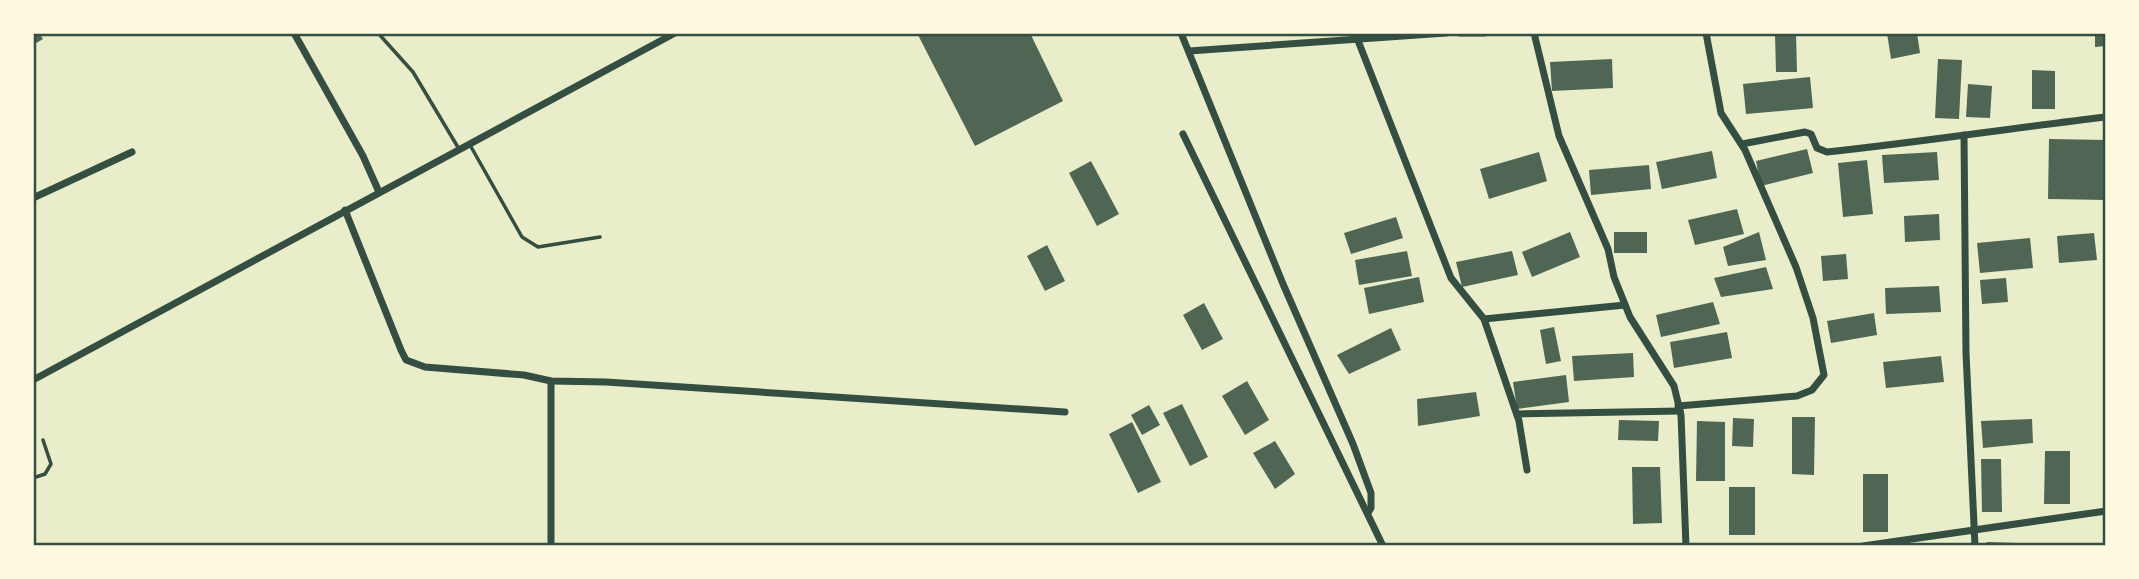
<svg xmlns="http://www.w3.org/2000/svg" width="2139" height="579" font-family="'Varela Round',sans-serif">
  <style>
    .building { fill: #4f6655 }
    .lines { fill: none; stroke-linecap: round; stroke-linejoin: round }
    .service { stroke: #344e41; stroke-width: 3.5 }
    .minor { stroke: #344e41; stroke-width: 7 }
    .neatline { fill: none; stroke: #344e41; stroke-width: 2.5 }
  </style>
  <rect width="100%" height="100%" fill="#e9edc9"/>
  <g class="building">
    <path d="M33 33H39L43 39 33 45Z"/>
    <path d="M917 33H1030L1063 101 975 146Z"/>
    <path d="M1775 33H1796L1797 72H1776Z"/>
    <path d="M1887 33H1917L1920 53 1891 59Z"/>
    <path d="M2095 33H2106V46L2095 47Z"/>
    <path d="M1612 59 1613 88 1552 91 1550 62Z"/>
    <path d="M1938 59 1962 60 1959 119 1935 118Z"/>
    <path d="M2032 70 2055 71V109H2032Z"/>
    <path d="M1810 77 1813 108 1746 114 1743 84Z"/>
    <path d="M1968 84 1992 86 1990 118 1966 117Z"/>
    <path d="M2049 139 2106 140V200L2048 199Z"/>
    <path d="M1807 149 1813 173 1761 186 1756 161Z"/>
    <path d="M1712 151 1717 178 1662 189 1656 162Z"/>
    <path d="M1539 152 1547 181 1489 199 1480 169Z"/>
    <path d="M1937 152 1939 180 1884 183 1882 155Z"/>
    <path d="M1867 160 1873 214 1843 217 1838 163Z"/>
    <path d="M1091 161 1119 214 1097 226 1069 173Z"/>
    <path d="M1649 165 1651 189 1591 195 1589 170Z"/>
    <path d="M1737 209 1744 234 1695 245 1688 220Z"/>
    <path d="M1939 214 1940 240 1905 242 1904 216Z"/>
    <path d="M1396 217 1403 238 1351 254 1344 233Z"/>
    <path d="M1570 232 1580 257 1532 277 1522 252Z"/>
    <rect x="1614" y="232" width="33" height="21"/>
    <path d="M1759 232 1766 260 1728 266 1723 247Z"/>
    <path d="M2094 233 2097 260 2059 263 2057 236Z"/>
    <path d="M2030 238 2033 268 1980 273 1977 243Z"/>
    <path d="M1047 245 1065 281 1045 291 1027 256Z"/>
    <path d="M1407 251 1412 276 1359 285 1355 260Z"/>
    <path d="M1512 251 1518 275 1462 287 1456 262Z"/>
    <path d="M1846 254 1848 279 1823 281 1821 256Z"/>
    <path d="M1766 267 1773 289 1721 297 1714 278Z"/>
    <path d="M1419 277 1424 302 1369 314 1364 288Z"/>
    <path d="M2006 278 2008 302 1982 304 1980 280Z"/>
    <path d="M1939 286 1941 312 1886 314 1885 288Z"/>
    <path d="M1713 302 1720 324 1661 337 1656 315Z"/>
    <path d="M1204 303 1223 339 1202 350 1183 315Z"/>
    <path d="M1874 313 1877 335 1831 343 1827 321Z"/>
    <path d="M1554 327 1561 361 1546 364 1540 330Z"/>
    <path d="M1391 328 1401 350 1349 374 1337 355Z"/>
    <path d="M1727 332 1732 358 1674 368 1670 342Z"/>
    <path d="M1633 353 1634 377 1574 381 1572 356Z"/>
    <path d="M1941 356 1944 382 1886 388 1883 362Z"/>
    <path d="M1566 375 1569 402 1517 409 1513 382Z"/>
    <path d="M1247 381 1269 420 1245 435 1222 396Z"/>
    <path d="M1476 392 1480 416 1418 426 1417 399Z"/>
    <path d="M1182 404 1208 457 1190 466 1163 413Z"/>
    <path d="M1149 405 1160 425 1142 435 1131 415Z"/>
    <path d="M1792 417H1815L1814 475 1792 474Z"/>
    <path d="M1733 418 1754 419 1753 447 1732 446Z"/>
    <path d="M2032 419 2033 443 1983 448 1981 421Z"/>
    <path d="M1619 420 1659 421 1658 441 1618 440Z"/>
    <path d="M1697 421 1725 422V481H1696Z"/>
    <path d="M1132 422 1161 482 1138 493 1109 434Z"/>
    <path d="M1275 441 1295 474 1275 489 1253 453Z"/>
    <path d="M2045 451H2070V504H2044Z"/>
    <path d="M1981 459H2001L2002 512H1982Z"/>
    <path d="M1632 467H1660L1662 523 1633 524Z"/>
    <rect x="1863" y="474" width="25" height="58"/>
    <rect x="1729" y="487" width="26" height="48"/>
    <path d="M1987 542 2018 543V546H1986Z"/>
  </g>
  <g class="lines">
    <g class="service">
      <path d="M378 33 413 72 459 149"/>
      <path d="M470 145 522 237 538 247 600 237"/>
      <path d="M33 478 45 474 51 464 43 440"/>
    </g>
    <g class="minor">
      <path d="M294 33 363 156 379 192"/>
      <path d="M1181 33 1283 284 1353 444 1371 493V508L1368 513"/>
      <path d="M1460 33H1485"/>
      <path d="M1534 33 1559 136 1608 249 1614 277 1630 317 1674 386 1681 415 1686 546"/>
      <path d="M1357 38 1451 278 1484 319 1625 305"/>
      <path d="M1189 51 1446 33"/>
      <path d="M1183 134 1383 546"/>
      <path d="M1964 135 1966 353 1975 546"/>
      <path d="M1742 144 1805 132 1811 134 1817 148 1827 152C1920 142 2012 128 2106 117"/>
      <path d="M33 198 132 152"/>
      <path d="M345 210 401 350 406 360 425 367 524 375 551 381 606 382 1065 412"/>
      <path d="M1484 319 1519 421 1527 470"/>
      <path d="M33 380 675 33"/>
      <path d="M1678 406 1797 396 1812 390 1824 375 1813 318 1796 267 1745 150 1721 113 1706 33"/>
      <path d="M1517 414 1680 411"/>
      <path d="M551 546V381"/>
      <path d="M1863 546 2106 511"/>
    </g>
  </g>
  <rect width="2139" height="579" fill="none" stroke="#fefae0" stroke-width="70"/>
  <rect x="35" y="35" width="2069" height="509" class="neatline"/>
</svg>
